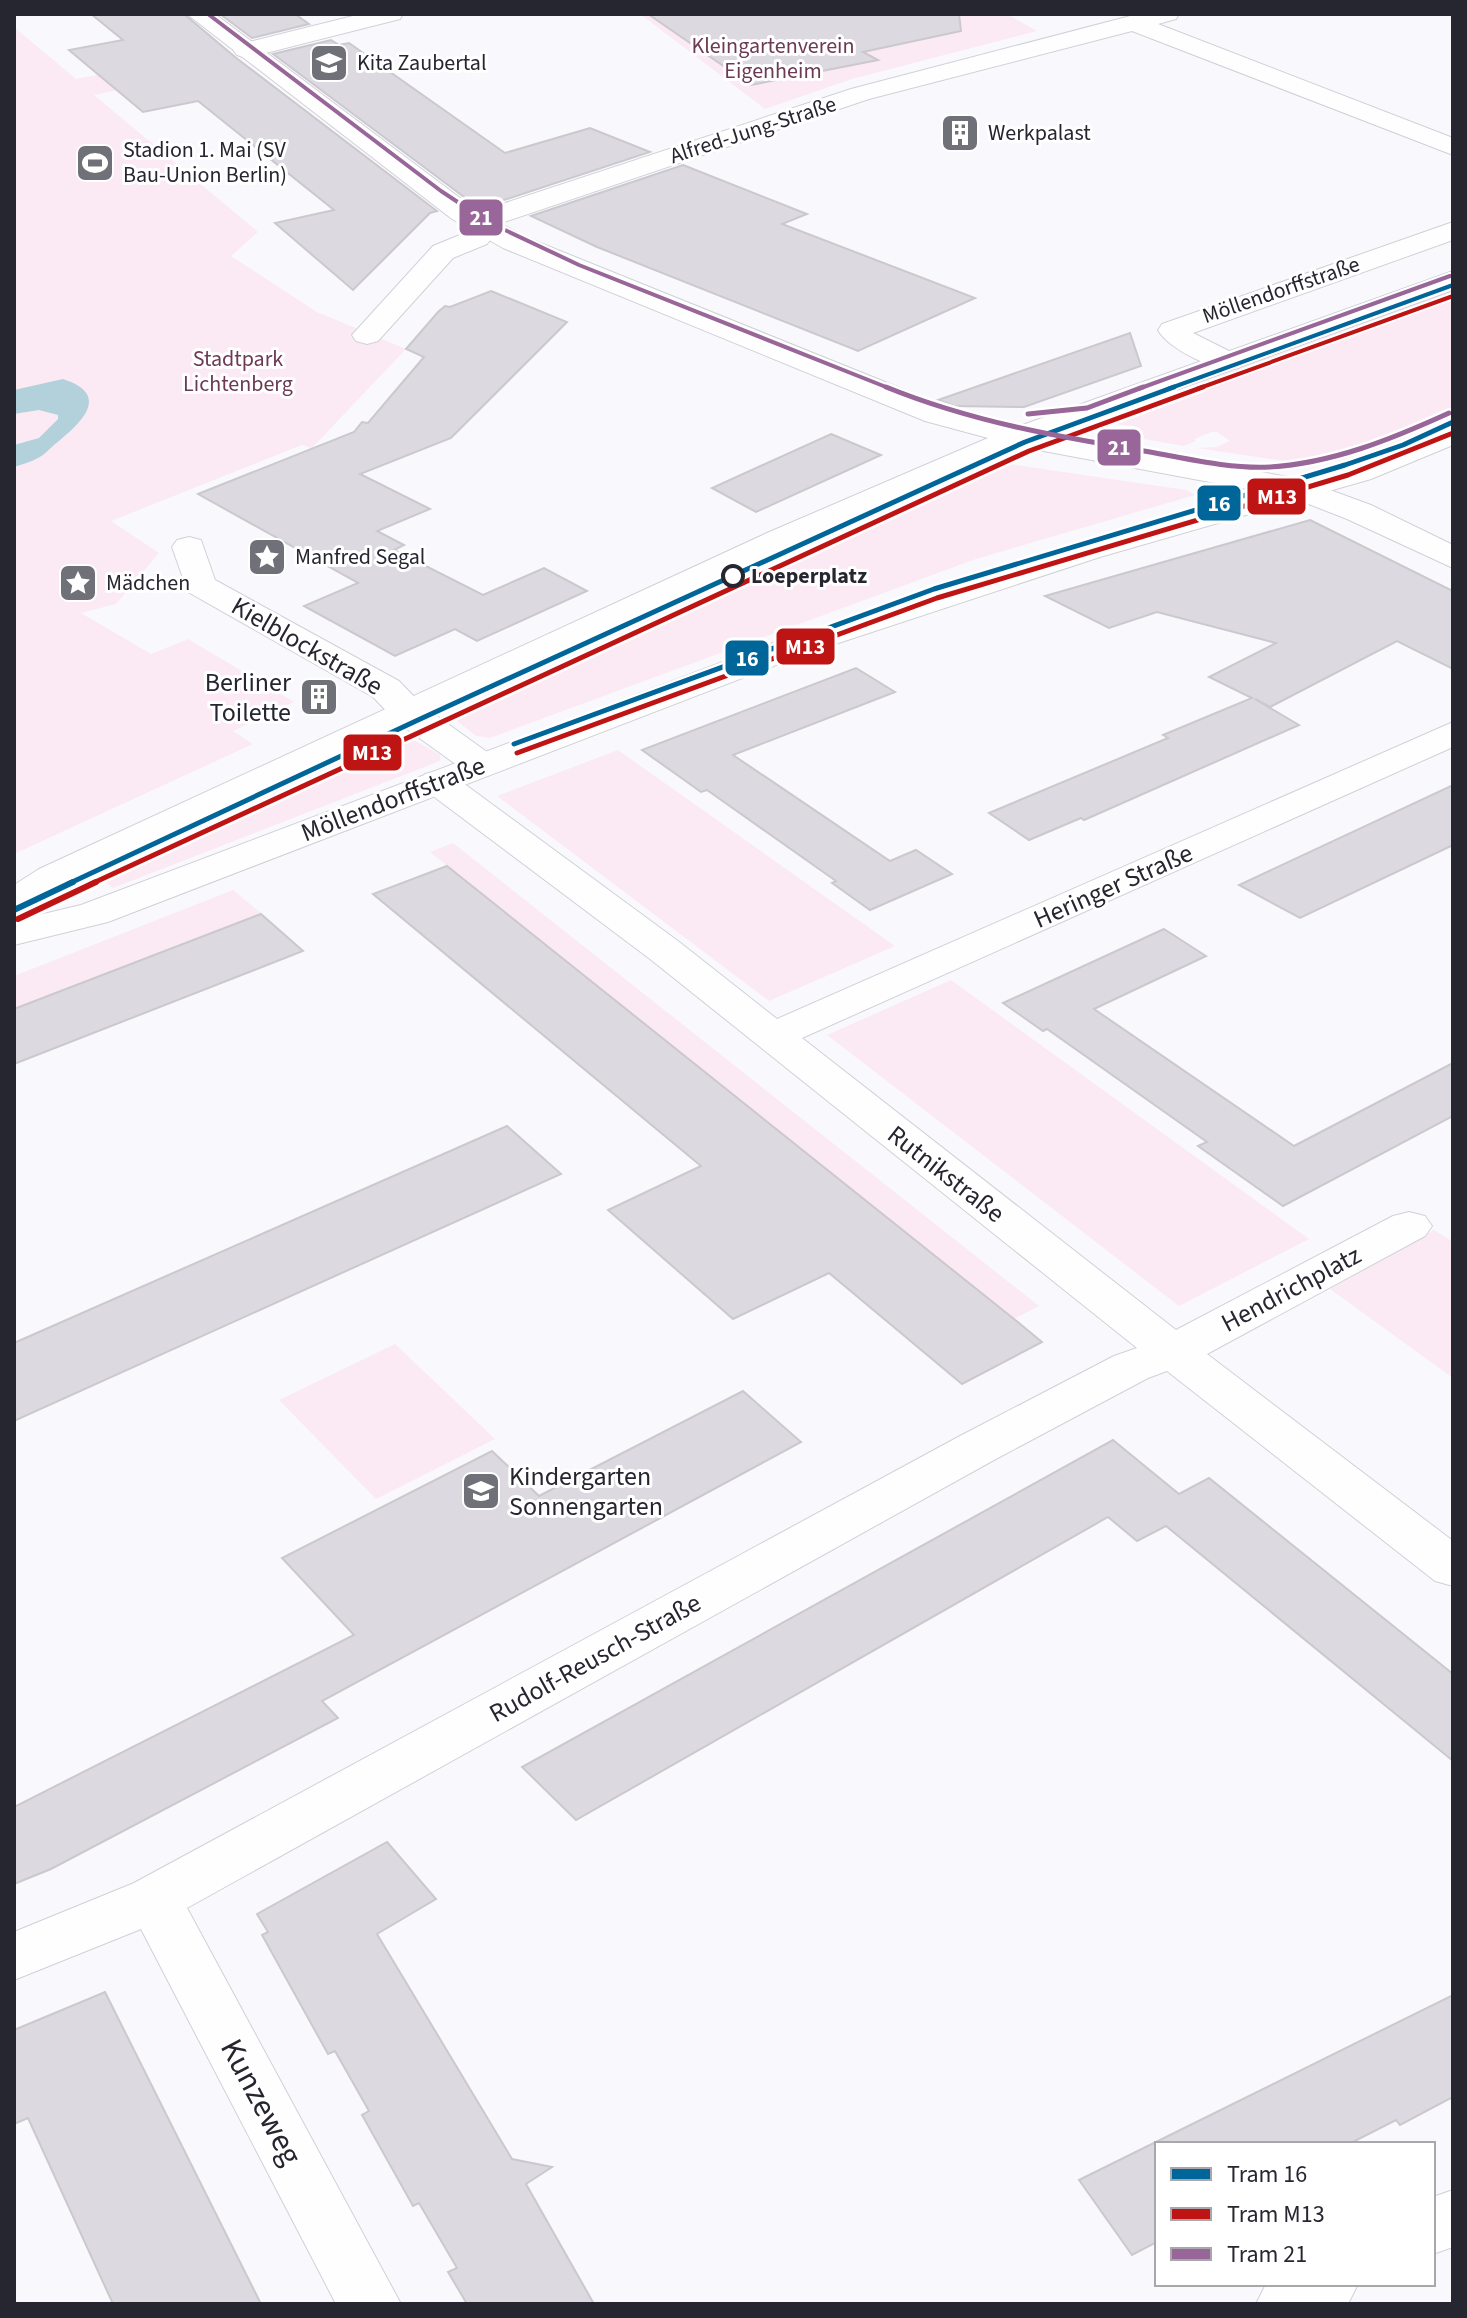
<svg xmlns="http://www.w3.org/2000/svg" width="1467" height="2318" font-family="'Source Sans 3',sans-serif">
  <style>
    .green { fill: #fbeaf3 }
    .water { fill: #b3d1db }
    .building { fill: #dcd9e0; stroke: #cbc8ce; stroke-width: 2 }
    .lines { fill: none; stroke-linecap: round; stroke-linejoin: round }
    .street-casing { stroke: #d0d1d8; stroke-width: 2 }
    .secondary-casing { stroke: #d0d1d8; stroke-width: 2 }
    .street { fill: #fefeff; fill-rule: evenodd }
    .secondary { fill: #fefeff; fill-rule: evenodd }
    .tram-1-far2-casing { stroke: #fff; stroke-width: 8 }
    .tram-1-far1-casing { stroke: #fff; stroke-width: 10 }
    .tram-1-casing { stroke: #fff; stroke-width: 12 }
    .tram-2-far2-casing { stroke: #fff; stroke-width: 8 }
    .tram-2-far1-casing { stroke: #fff; stroke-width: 10 }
    .tram-2-casing { stroke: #fff; stroke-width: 12 }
    .tram-3-far1-casing { stroke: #fff; stroke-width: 8 }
    .tram-3-casing { stroke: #fff; stroke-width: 10 }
    .tram-1-far2 { stroke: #069; stroke-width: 4 }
    .tram-1-far1 { stroke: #069; stroke-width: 5 }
    .tram-1 { stroke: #069; stroke-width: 6 }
    .tram-2-far2 { stroke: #be1414; stroke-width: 4 }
    .tram-2-far1 { stroke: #be1414; stroke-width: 5 }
    .tram-2 { stroke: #be1414; stroke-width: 6 }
    .tram-3-far1 { stroke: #969; stroke-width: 4 }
    .tram-3 { stroke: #969; stroke-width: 5 }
    .stop-dot { fill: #fff; stroke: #262630; stroke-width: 4 }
    .labels { text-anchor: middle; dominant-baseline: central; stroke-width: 6; stroke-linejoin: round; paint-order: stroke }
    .far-park-label { font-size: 22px; fill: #6c3a53; stroke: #fff }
    .far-poi-label { font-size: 22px; fill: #262630; stroke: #fff; text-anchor: start }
    .far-street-label { font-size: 22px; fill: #262630; stroke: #fff }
    .far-stop-label { font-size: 22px; font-weight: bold; fill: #262630; stroke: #fff; text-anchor: start }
    .street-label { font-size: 26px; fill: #262630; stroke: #fff }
    .poi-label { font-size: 26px; fill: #262630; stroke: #fff; text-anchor: end }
    .near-street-label { font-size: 32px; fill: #262630; stroke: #fff }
    .line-badge { stroke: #fff; stroke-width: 3 }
    .badge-label { font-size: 22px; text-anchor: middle; font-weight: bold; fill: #fff }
  </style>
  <rect width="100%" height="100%" fill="#f9f9fd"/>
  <g class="green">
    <path d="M640 14H1007L1037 31 852 79 765 109Z"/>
    <path d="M14 27 76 79 201 55 219 69 94 95 258 232 231 256 317 312 406 349 312 448 302 445 111 521 159 553 116 604 81 613 151 654 188 639 294 702 233 731 253 744 14 854Z"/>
    <path d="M1453 290V417L1384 447 1337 461 1317 457 1291 462 1197 448 1216 447 1230 441 1217 432H1211L1195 439 1196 441 1184 446 1132 437 1141 430 1134 426 1094 422Z"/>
    <path d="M1009 464 1186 490 1195 495 976 559 490 738 476 736 456 720 771 567 997 466Z"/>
    <path d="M398 739H412L440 755V761L113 888 103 880Z"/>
    <path d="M618 750 895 946 769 1001 497 796Z"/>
    <path d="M453 843 1039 1306 1014 1319 430 852Z"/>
    <path d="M233 890 261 913 14 1008V976Z"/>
    <path d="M951 980 1309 1239 1179 1306 827 1035Z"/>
    <path d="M1434 1230 1453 1242V1378L1330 1289Z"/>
    <path d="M395 1344 495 1439 376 1499 279 1400Z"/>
  </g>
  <path class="water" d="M63 379C115 396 77 426 53 446 48 450 44 455 38 458 31 462 22 464 14 467V445L39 438 58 419V415L39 410 14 414V390Z"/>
  <g class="building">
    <path d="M91 14H184L235 57 437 211 430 213 353 290 275 223 334 210 198 101 143 112 69 50 123 40Z"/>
    <path d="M220 14H295L309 24 252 38Z"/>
    <path d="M648 14H959L961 31 863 52 878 60 751 85Z"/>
    <path d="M331 40 339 45 349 43 505 153 590 128 650 152 501 201 495 198 472 203 273 54Z"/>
    <path d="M683 165 807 214 782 224 975 298 858 351 597 247 531 216Z"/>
    <path d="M491 291 567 322 451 438 360 474 430 509 377 531 404 545 394 550 483 595 544 568 587 591 477 641 455 629 395 656 304 606 358 583 198 494 354 432 362 422 368 423 424 357 406 349 438 312 445 306 450 307Z"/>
    <path d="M1130 333 1141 366 1024 407 954 406 938 400Z"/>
    <path d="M831 434 881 455 756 512 712 488Z"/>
    <path d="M1310 520 1453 591V669L1397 641 1270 707 1255 699 1299 725 1084 820 1081 818 1029 840 989 813 1168 738 1163 735 1252 698 1209 677 1276 643 1157 612 1109 628 1045 596Z"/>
    <path d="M856 668 895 692 733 755 890 861 916 850 952 874 870 910 832 883 836 881 707 790 701 792 642 750Z"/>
    <path d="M1453 785V845L1300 918 1239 885Z"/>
    <path d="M447 866 1014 1319 1042 1342 962 1384 829 1273 733 1319 608 1210 701 1166 373 894Z"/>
    <path d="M261 914 303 951 14 1064V1009Z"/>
    <path d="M1164 929 1206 956 1094 1009 1294 1146 1453 1063V1116L1283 1206 1198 1146 1207 1142 1047 1029 1043 1031 1003 1003Z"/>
    <path d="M507 1126 561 1174 14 1421V1343Z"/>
    <path d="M743 1391 801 1442 322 1701 338 1718 51 1869 14 1884V1807L354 1635 282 1558 492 1451 539 1496Z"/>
    <path d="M1113 1440 1179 1494 1209 1478 1453 1674V1761L1166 1526 1137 1541 1108 1517 576 1820 522 1767Z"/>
    <path d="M387 1842 436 1899 377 1934 512 2159 552 2167 526 2184 594 2304H467L448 2272 457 2268 419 2203 413 2206 362 2115 369 2111 335 2051 328 2054 262 1935 268 1932 257 1914Z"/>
    <path d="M105 1992 261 2304H113L28 2118 14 2124V2030Z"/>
    <path d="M1453 1995V2097L1400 2125 1396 2120 1349 2144H1157V2242L1132 2255 1079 2180Z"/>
  </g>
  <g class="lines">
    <g class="street-casing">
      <g id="street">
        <path d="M361 14H403L400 19 246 58 237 55 233 50 237 45Z"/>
        <path d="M1138 14H1179L1176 19 1158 24 1453 138V155L1132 31 869 99 504 222 487 244 453 258 378 341 367 344 356 341 352 335 433 246 467 232 484 210 851 89Z"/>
        <path d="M1453 222V240L1193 333 1239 356 1243 362 1239 368C1218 374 1168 349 1158 330L1162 324Z"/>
        <path d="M1300 479 1371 505 1453 545V568L1347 519 1288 496 1284 489 1288 482Z"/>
        <path d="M189 537 201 540 215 580 399 681 423 706 494 757 500 765 494 773 481 776 468 773 397 722 373 697 188 592 172 547 177 540Z"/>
        <path d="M1453 722V747L802 1038 1176 1330 1393 1216 1409 1212 1425 1216 1432 1226 1425 1236 1207 1354 1453 1541V1586L1435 1581 1167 1371 1148 1378 994 1460 187 1908 401 2304H336L141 1929 14 1980V1932L134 1883 960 1436 1114 1356 1137 1348 650 959 425 790 419 782 425 774 438 771 451 774 678 941 777 1019Z"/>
        <path d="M1453 2190V2247L1433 2254V2197Z"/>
        <path d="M1266 2284H1358L1348 2304H1256Z"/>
      </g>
    </g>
    <g class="secondary-casing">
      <path id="secondary" d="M187 14H215L472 207 523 236 947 407 1017 427 1453 271V290L1054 434 1299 479 1349 465 1453 425V445L1371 479 1100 557 805 654 108 922 14 945V921L81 905 781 640 1076 543 1258 491 1022 447 791 547 67 885 28 910 14 914V885L39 869 767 533 988 438 925 421 503 248 452 219Z"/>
    </g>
    <use href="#street" class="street"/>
    <use href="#secondary" class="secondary"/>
    <g class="tram-1-far2-casing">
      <path id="tram-1-far2" d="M1168 389 1453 285"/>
    </g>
    <g class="tram-1-far1-casing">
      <g id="tram-1-far1">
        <path d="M514 744 934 589 1345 465 1403 445 1453 422"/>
        <path d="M68 884 418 720 1025 442 1174 387"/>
      </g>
    </g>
    <g class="tram-1-casing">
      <path id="tram-1" d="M14 910 73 882"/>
    </g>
    <g class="tram-2-far2-casing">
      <path id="tram-2-far2" d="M1197 389 1453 296"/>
    </g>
    <g class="tram-2-far1-casing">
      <g id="tram-2-far1">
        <path d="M517 753 937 598 1348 475 1453 433"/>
        <path d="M91 884 1029 451 1203 387"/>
      </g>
    </g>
    <g class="tram-2-casing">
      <path id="tram-2" d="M18 919 96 882"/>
    </g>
    <g class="tram-3-far1-casing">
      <g id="tram-3-far1">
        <path d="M208 14 441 191 488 222 579 265 891 389"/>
        <path d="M1138 389 1450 276"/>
      </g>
    </g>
    <g class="tram-3-casing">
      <g id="tram-3">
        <path d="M886 387C972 422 1059 437 1150 452 1189 459 1230 469 1270 467 1333 463 1392 439 1449 413"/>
        <path d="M1028 414 1087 408 1143 387"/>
      </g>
    </g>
    <use href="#tram-1-far2" class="tram-1-far2"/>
    <use href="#tram-1-far1" class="tram-1-far1"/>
    <use href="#tram-1" class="tram-1"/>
    <use href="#tram-2-far2" class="tram-2-far2"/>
    <use href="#tram-2-far1" class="tram-2-far1"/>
    <use href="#tram-2" class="tram-2"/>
    <use href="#tram-3-far1" class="tram-3-far1"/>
    <use href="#tram-3" class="tram-3"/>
  </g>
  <defs>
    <g id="school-square" transform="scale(2)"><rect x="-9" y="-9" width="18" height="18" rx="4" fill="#707078" stroke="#fff"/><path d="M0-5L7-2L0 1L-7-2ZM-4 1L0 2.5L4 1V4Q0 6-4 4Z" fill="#fff"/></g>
    <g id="building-square" transform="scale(2)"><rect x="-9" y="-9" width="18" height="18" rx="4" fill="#707078" stroke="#fff"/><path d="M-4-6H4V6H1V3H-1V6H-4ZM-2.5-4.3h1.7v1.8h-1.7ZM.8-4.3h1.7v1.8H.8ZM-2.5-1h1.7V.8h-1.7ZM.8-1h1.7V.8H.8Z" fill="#fff"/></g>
    <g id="stadium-square" transform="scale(2)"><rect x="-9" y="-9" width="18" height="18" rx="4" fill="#707078" stroke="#fff"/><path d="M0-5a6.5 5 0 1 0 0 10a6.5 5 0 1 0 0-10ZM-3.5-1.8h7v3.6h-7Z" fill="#fff"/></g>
    <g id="sight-square" transform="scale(2)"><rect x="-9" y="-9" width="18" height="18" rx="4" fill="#707078" stroke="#fff"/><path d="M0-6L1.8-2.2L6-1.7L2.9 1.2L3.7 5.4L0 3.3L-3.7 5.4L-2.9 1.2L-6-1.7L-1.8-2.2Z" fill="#fff"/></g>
  </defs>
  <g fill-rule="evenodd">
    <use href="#school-square" x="329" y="63"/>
    <use href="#building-square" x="960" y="133"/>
    <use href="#stadium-square" x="95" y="163"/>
    <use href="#sight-square" x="267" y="557"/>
    <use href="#sight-square" x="78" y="583"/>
    <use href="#building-square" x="319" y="697"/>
    <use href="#school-square" x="481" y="1491"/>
  </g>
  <circle class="stop-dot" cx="733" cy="576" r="10"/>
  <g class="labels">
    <g class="far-park-label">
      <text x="773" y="46">Kleingartenverein<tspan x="773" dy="25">Eigenheim</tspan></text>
      <text x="238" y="359">Stadtpark<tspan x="238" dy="25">Lichtenberg</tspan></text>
    </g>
    <g class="far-poi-label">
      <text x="357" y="63">Kita Zaubertal</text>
      <text x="988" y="133">Werkpalast</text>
      <text x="123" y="150">Stadion 1. Mai (SV<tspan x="123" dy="25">Bau-Union Berlin)</tspan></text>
      <text x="295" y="557">Manfred Segal</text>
      <text x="106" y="583">Mädchen</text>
    </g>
    <g class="far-street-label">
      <text transform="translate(753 130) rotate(-18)">Alfred-Jung-Straße</text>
      <text transform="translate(1281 290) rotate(-19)">Möllendorffstraße</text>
    </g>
    <g class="far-stop-label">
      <text x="751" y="576">Loeperplatz</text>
    </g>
    <g class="street-label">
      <text transform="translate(307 646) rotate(30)">Kielblockstraße</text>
      <text transform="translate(393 799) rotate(-21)">Möllendorffstraße</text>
      <text transform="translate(1113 886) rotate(-24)">Heringer Straße</text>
      <text transform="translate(946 1174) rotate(38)">Rutnikstraße</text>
      <text transform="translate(1291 1289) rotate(-28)">Hendrichplatz</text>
      <text transform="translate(595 1658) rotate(-29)">Rudolf-Reusch-Straße</text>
    </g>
    <g class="poi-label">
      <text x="291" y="682">Berliner<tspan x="291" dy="30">Toilette</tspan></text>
      <text x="509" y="1476" text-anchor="start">Kindergarten<tspan x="509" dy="30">Sonnengarten</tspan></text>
    </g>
    <g class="near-street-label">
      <text transform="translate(261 2102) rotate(62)">Kunzeweg</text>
    </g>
  </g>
  <g class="line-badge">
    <rect x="458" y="198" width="46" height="39" rx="8" fill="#969"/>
    <rect x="1096" y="428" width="46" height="39" rx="8" fill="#969"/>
    <rect x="1246" y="477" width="61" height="39" rx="8" fill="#be1414"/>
    <rect x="1196" y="484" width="46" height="38" rx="8" fill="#069"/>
    <rect x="775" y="627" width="61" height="39" rx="8" fill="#be1414"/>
    <rect x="724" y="639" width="46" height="38" rx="8" fill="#069"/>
    <rect x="342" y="733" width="61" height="39" rx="8" fill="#be1414"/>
  </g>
  <g class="badge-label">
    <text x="481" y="225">21</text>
    <text x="1119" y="455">21</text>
    <text x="1277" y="504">M13</text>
    <text x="1219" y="511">16</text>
    <text x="805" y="654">M13</text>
    <text x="747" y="666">16</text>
    <text x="372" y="760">M13</text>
  </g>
  <rect width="1467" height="2318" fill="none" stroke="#262630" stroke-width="32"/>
  <rect x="1155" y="2142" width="280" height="144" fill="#ffffff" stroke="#a8a8ac" stroke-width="2"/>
  <rect x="1171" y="2168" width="40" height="12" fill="#006699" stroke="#a8a8ac" stroke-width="2"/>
  <text x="1227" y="2182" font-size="24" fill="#262630">Tram 16</text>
  <rect x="1171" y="2208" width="40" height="12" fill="#be1414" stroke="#a8a8ac" stroke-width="2"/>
  <text x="1227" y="2222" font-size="24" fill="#262630">Tram M13</text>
  <rect x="1171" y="2248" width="40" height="12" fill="#996699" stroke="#a8a8ac" stroke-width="2"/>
  <text x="1227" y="2262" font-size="24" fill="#262630">Tram 21</text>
</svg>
